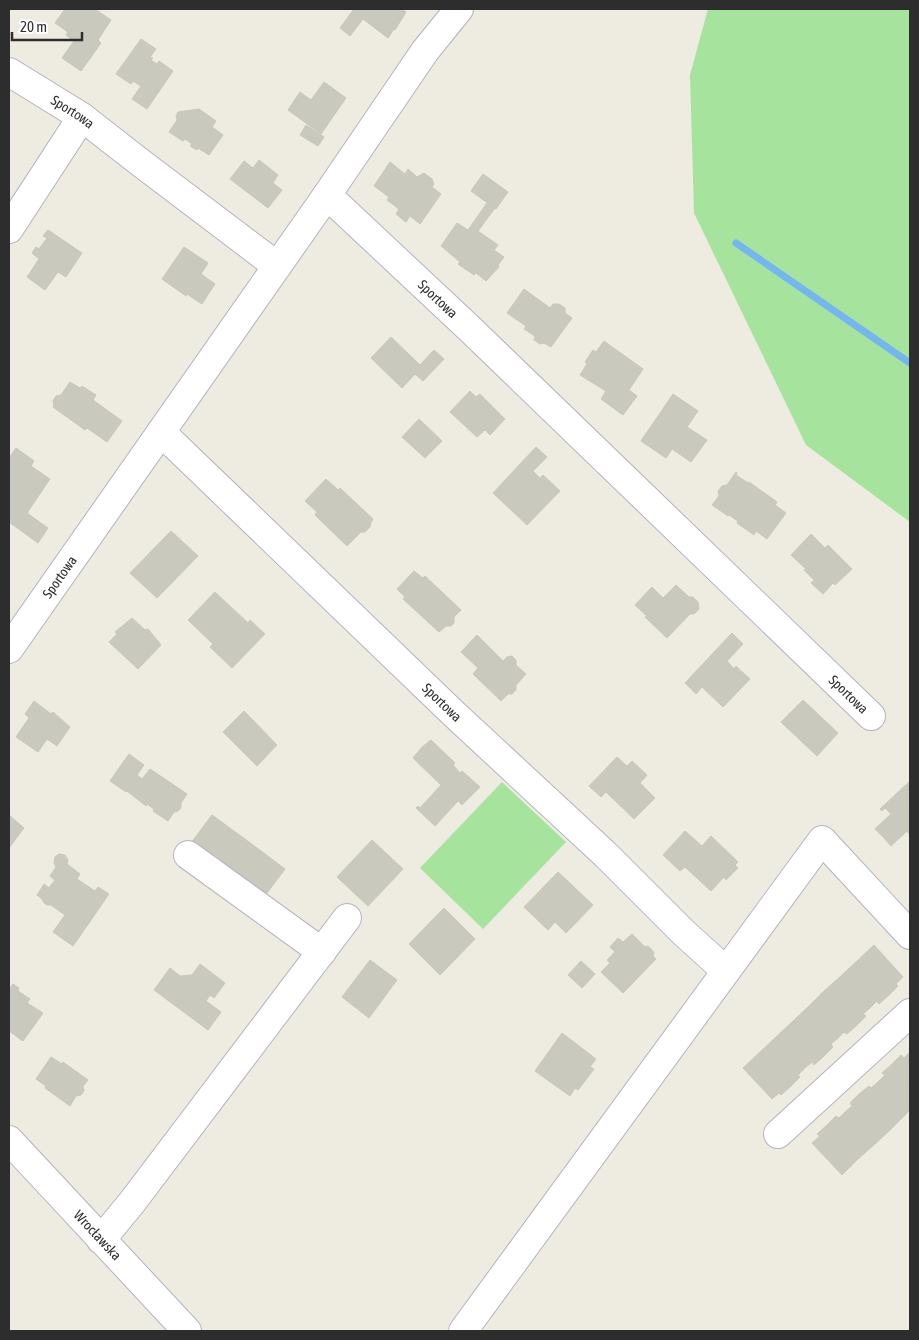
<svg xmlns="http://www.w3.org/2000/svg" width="919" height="1340" font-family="'Asap Condensed',sans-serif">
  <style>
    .green { fill: #a6e49d }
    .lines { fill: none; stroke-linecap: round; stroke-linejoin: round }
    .stream { stroke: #73b6f0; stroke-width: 7 }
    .building { fill: #cac9be; stroke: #cac7b9 }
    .minor-casing { stroke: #b3b3c0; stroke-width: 30 }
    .minor { stroke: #fff; stroke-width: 28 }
    .labels { text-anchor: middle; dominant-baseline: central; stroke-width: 5; stroke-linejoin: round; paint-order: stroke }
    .street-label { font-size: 14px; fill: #2d2d2d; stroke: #fff }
  </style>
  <rect width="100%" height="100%" fill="#eeebe0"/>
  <g class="green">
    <path d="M708 9H910V522L806 445 694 213 690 75Z"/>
    <path d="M502 782 566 842 483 929 420 868Z"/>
  </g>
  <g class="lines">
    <path class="stream" d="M736 243 910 363"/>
  </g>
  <g class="building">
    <path d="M65 9H95L111 20 98 40 101 43 81 71 62 58 74 41 66 35 68 32 55 23Z"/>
    <path d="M354 9H402L406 12 395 30 394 29 388 38 363 19 350 36 340 28Z"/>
    <path d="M141 39 156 49 150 57 153 58 151 60 157 64 159 61 173 71 147 109 132 99 141 86 133 81 131 84 116 74Z"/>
    <path d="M324 82 346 98 321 134 288 110 300 92 311 100Z"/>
    <path d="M199 109 216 121 197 150 190 146 192 144 185 139 183 141 169 132 177 120 176 116 178 112Z"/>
    <path d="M306 125 324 137 318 146 300 135Z"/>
    <path d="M212 127 223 135 209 155 198 148Z"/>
    <path d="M259 160 278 175 273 183 282 190 268 208 230 179 244 161 253 168Z"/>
    <path d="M390 162 405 174 408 169 417 177 424 173 432 179 434 184 432 187 441 194 420 224 410 216 406 222 396 214 399 209 387 200 389 197 374 186Z"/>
    <path d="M483 174 508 192 496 209 471 191Z"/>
    <path d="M487 203 495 208 478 231 498 245 494 250 504 257 498 265 499 267 486 281 476 273 474 275 458 264 460 262 441 246 457 223 468 230Z"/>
    <path d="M48 230 82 253 66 277 58 272 45 290 27 277 39 259 32 253 36 247 39 249 47 238 43 236Z"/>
    <path d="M184 247 208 263 201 274 215 284 202 304 187 294 186 296 162 279Z"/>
    <path d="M524 289 550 308 553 304H559L565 308V313L572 318 551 347 544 343 540 344 534 340 535 336 524 329 526 326 507 313Z"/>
    <path d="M391 337 420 365 434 350 444 359 423 381 415 374 402 388 371 358Z"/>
    <path d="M604 341 643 369 629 390 637 396 623 415 601 399 606 391 580 375 587 364 585 362 593 350 596 352Z"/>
    <path d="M70 382 80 388 82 386 96 395 93 400 122 421 107 442 87 428 85 430 53 407 54 405 53 401 56 396 61 395Z"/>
    <path d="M470 391 476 397 480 394 505 419 490 435 485 430 477 437 450 412Z"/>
    <path d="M673 394 698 411 687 427 707 440 691 462 672 449 666 458 641 441Z"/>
    <path d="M419 419 442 441 425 458 402 437Z"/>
    <path d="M536 447 547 457 533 471 540 478 543 475 560 491 527 525 493 493Z"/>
    <path d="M16 448 34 461 31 466 50 479 27 513 48 528 38 543 9 522V458Z"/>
    <path d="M736 472 737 473 736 475 748 483 749 482 777 502 775 505 786 513 767 539 756 531 754 535 737 523 738 521 729 515 728 516 712 505 719 496 718 491 722 486 727 485Z"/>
    <path d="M326 479 338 490 340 488 373 519 371 522 370 527 365 532H361L347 546 315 515 317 512 305 501Z"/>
    <path d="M171 531 198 556 157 598 130 573Z"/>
    <path d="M811 534 825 548 828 545 852 569 835 585 833 583 823 594 811 583 814 580 804 570 806 569 791 555Z"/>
    <path d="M414 571 423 578 425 576 461 610 454 617V623L451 626H446L439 632 403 599 405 597 397 589Z"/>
    <path d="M676 585 689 597H693L698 602 699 609 694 614H690L667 638 645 617 647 616 635 605 652 587 663 598Z"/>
    <path d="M215 592 248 623 250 620 265 634 232 668 210 647 213 644 188 620Z"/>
    <path d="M132 618 145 630 148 629 161 645 138 669 109 642 117 634 115 632Z"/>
    <path d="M732 633 743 644 727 661 734 669 736 666 738 668 750 679 723 707 702 687 696 694 685 683Z"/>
    <path d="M477 635 503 661 507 657 512 656 516 660V665L526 674 516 685V690L512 694H508L501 701 473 674 478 668 461 652Z"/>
    <path d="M803 700 838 733 817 756 781 722Z"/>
    <path d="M34 701 51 714 53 712 70 727 57 746 47 739 38 752 16 737 29 718 25 714Z"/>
    <path d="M244 711 277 745 257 766 223 732Z"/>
    <path d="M431 740 455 763 453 765 460 773 462 771 480 787 462 805 458 801 435 826 416 808 418 806 420 808 441 785 413 758 422 747Z"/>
    <path d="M129 754 144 765 137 775 142 779 150 769 187 794 181 803V808L178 811 174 812 168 821 153 811 154 809 147 804 146 806 127 791 126 792 110 781Z"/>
    <path d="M617 757 627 766 632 761 647 775 640 783 655 798 634 819 606 792 601 797 589 786Z"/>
    <path d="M910 781V812L883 837 875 829 891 814 885 808 882 811 880 809Z"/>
    <path d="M910 812V835L907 831 891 846 883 837Z"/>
    <path d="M9 815 24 828 9 848Z"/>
    <path d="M212 815 249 842 228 870 217 863 220 859 213 854 210 857 200 849 202 846 195 841 193 845 191 843Z"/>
    <path d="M685 831 702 846 711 836 738 862 735 865 738 868 726 880 724 877 711 891 685 867 680 871 663 855Z"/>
    <path d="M372 840 403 869 368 906 337 877Z"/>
    <path d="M249 842 285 869 264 897 253 889 256 886 249 881 246 884 235 876 238 873 231 868 229 871 228 870Z"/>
    <path d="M59 854 65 855 68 860 67 864 80 874 77 879 95 891 98 887 109 894 73 946 53 932 65 915 51 905H47L44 903 42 899 37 895 44 884 49 888 55 880 50 876 56 867 54 863 55 857Z"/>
    <path d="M558 872 593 905 566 933 555 922 548 930 524 907Z"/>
    <path d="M444 908 475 939 440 975 409 944Z"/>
    <path d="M632 934 645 947 648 946 654 952 653 956 656 959 623 993 601 972 610 963 607 960 615 952 610 947 618 938 623 942Z"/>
    <path d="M874 945 903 977 896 984 898 986 889 995 857 961Z"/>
    <path d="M370 960 397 980 369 1018 342 997Z"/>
    <path d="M581 961 595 974 582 988 568 975Z"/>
    <path d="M857 961 889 995 879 1004 877 1001 870 1008 841 976Z"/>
    <path d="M200 964 225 983 214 998 210 995 206 1001 221 1012 208 1030 154 990 170 968 180 976 192 975Z"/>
    <path d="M841 976 870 1008 863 1014 866 1016 856 1026 824 991Z"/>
    <path d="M13 984 19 988 18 991 30 999 27 1003 43 1013 23 1041 9 1031V990Z"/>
    <path d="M824 991 856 1026 847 1034 844 1032 838 1038 808 1007Z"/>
    <path d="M808 1007 838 1038 831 1044 833 1047 824 1056 792 1022Z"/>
    <path d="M792 1022 824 1056 814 1065 812 1062 805 1068 776 1037Z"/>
    <path d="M562 1033 596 1059 590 1067 594 1069 578 1090 575 1088 570 1096 535 1071Z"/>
    <path d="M776 1037 805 1068 798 1075 800 1077 791 1086 759 1053Z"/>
    <path d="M910 1052V1084L892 1064 901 1055 904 1058Z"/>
    <path d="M759 1053 791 1086 781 1095 779 1093 772 1099 743 1068Z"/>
    <path d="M51 1057 62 1064 63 1062 88 1080 83 1086 84 1091 81 1095 76 1096 70 1106 45 1088 46 1086 36 1079Z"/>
    <path d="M892 1064 910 1084V1110L907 1113 878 1082 885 1075 882 1073Z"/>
    <path d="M878 1082 907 1113 891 1129 859 1094 869 1086 871 1088Z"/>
    <path d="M859 1094 891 1129 875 1144 845 1112 852 1106 850 1103Z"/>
    <path d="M845 1112 875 1144 858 1159 827 1125 836 1116 839 1118Z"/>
    <path d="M827 1125 858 1159 842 1175 812 1143 820 1136 817 1134Z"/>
  </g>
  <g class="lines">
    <g class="minor-casing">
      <g id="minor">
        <path id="s1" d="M9 72 82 117 137 160 277 266"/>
        <path id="s2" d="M327 195 470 329 871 716"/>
        <path d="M9 229 82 117"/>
        <path id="s3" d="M161 432 453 713 606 855 684 933 726 971"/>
        <path id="s4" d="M9 649 327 195 425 51 459 9"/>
        <path d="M188 855 322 952"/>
        <path d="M778 1134 910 1013"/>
        <path id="s5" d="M9 1140 187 1331"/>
        <path d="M101 1240 133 1201 347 918"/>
        <path d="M463 1331 822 840 910 935"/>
      </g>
    </g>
    <use href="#minor" class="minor"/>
  </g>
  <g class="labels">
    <g class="street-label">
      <text stroke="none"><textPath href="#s1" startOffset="75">Sportowa</textPath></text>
      <text stroke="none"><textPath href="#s2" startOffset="152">Sportowa</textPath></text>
      <text stroke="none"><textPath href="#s4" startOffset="88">Sportowa</textPath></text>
      <text stroke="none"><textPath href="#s2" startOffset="722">Sportowa</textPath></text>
      <text stroke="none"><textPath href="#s3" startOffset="390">Sportowa</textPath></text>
      <text stroke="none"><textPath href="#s5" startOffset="130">Wrocławska</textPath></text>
    </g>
  </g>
  <rect width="919" height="1340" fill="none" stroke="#2d2d2d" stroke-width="20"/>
  <path d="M12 32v8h70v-8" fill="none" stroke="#2d2d2d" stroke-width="2.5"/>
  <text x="20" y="32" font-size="15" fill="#2d2d2d" stroke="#ffffff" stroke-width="4" paint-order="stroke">20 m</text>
</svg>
